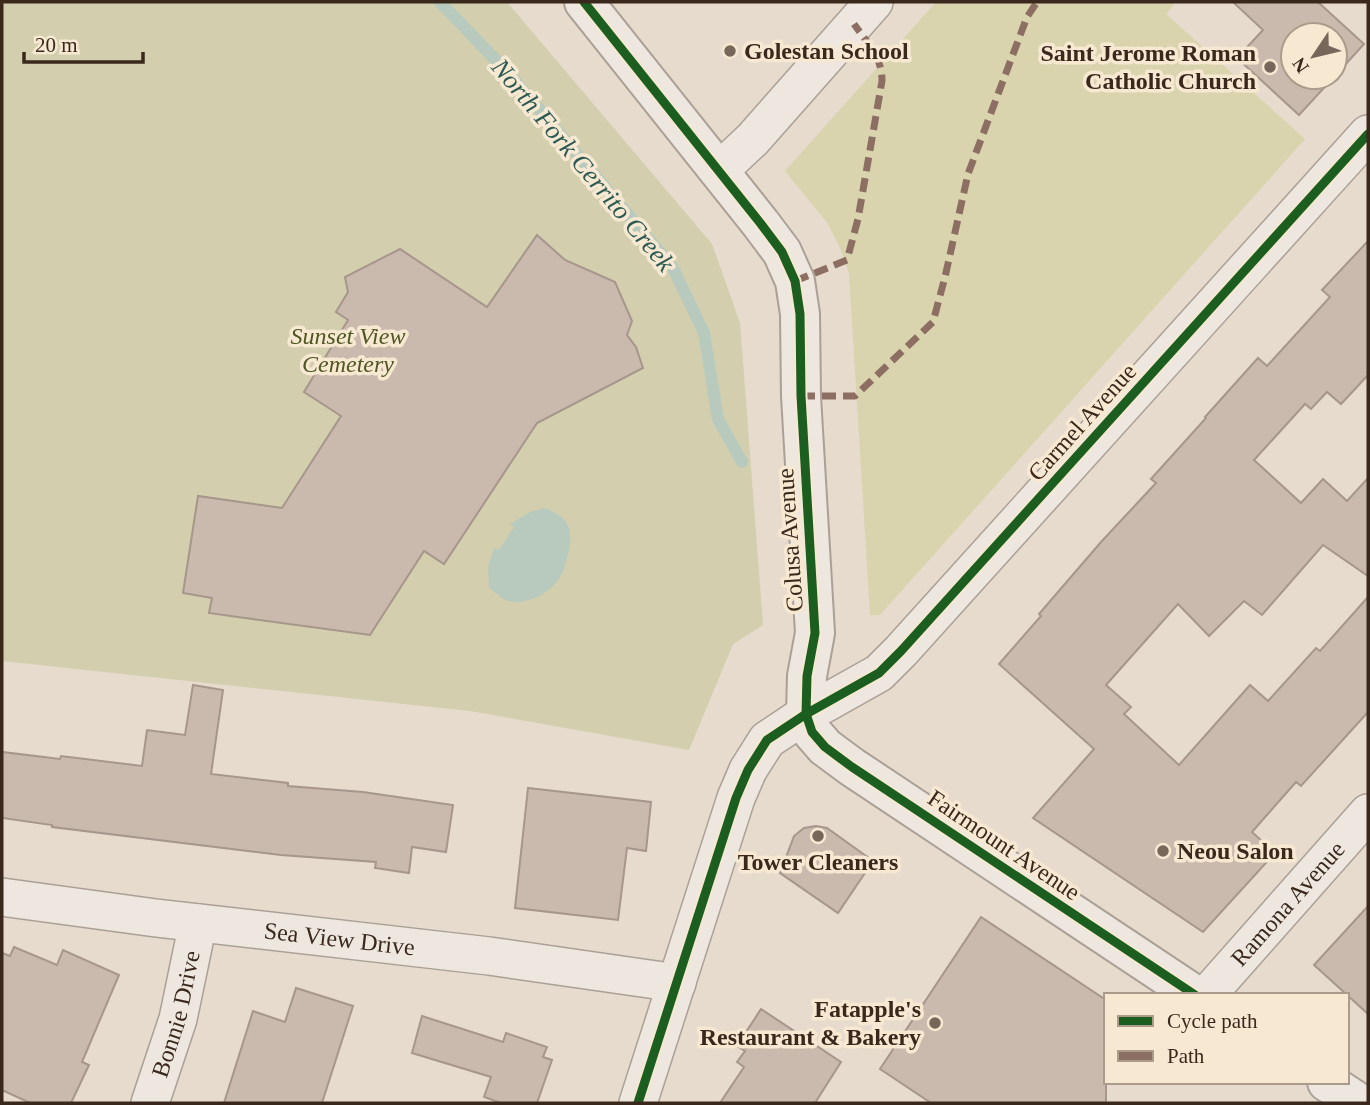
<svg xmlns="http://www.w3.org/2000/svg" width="1370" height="1105" font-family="Georgia,serif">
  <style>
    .green { fill: #d9d4ae }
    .cemetery { fill: #d2ceae }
    .water { fill: #b8cabd }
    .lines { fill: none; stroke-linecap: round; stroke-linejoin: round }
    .stream { stroke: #b8cabd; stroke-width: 12 }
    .building { fill: #cab9ad; stroke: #a6968b; stroke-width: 2 }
    .minor-casing { stroke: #aba096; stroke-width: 40 }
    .tertiary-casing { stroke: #aba096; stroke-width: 42 }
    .minor { stroke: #ede7df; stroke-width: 37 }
    .tertiary { stroke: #ede7df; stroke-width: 38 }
    .quiet { stroke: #8d6e63; stroke-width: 7; stroke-dasharray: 14 7; stroke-linecap: butt }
    .cycleway-casing { stroke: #f7e8d2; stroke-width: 13 }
    .cycleway { stroke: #1b5e20; stroke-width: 9 }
    .poi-dot { fill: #76675a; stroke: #f7e8d2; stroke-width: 2.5 }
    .labels { text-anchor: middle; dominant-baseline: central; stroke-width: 7; stroke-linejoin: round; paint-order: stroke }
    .poi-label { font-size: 24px; font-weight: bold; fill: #3a281d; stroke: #f7e8d2; text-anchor: start }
    .park-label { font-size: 24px; font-style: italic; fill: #505723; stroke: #f7e8d2 }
    .street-label { font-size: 24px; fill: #3a281d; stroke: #f7e8d2 }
    .water-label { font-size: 26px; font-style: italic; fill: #2c5a52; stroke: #f7e8d2 }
  </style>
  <rect width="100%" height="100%" fill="#e6dbcc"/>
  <path class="green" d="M936 2H1170L1174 5 1166 14 1305 139 880 615H870L849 273 840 248 828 224 785 171Z"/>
  <path class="cemetery" d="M2 2H507L712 244 740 323 763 625 733 644 689 750 470 711 2 661Z"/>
  <path class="water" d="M544 508C569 516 574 530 568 554 566 562 564 571 559 579 548 595 520 609 502 598 498 595 493 591 489 587L488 568 494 548 499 550 514 527 510 524 530 512Z"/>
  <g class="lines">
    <path class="stream" d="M440 2 512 77 673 268 704 333 718 419 742 462"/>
  </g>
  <g class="building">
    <path d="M1233 2H1318L1364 44 1335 76V35H1293V77H1334L1299 115 1237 58 1263 30Z"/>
    <path d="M537 235 565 260 615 282 632 321 627 335 636 347 643 368 537 423 444 564 424 551 370 635 209 613 212 598 183 593 198 496 282 508 341 416 304 392 348 320 336 312 348 292 345 277 400 249 487 307Z"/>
    <path d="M1368 241V375L1341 404 1327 392 1311 409 1305 404 1254 460 1301 503 1323 479 1347 501 1368 478V576L1323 545 1262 615 1244 601 1209 636 1178 604 1106 685 1131 707 1124 714 1179 765 1250 685 1268 701 1316 648 1320 651 1368 597V712L1301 786 1296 782 1252 832 1275 853 1203 932 1033 818 1094 749 999 664 1041 616 1039 614 1101 542 1156 483 1151 479 1206 418 1205 417 1258 358 1267 366 1330 297 1322 290Z"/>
    <path d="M193 685 223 690 211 774 288 783V786L363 792 453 805 446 852 412 847 409 873 375 868 376 862 281 855 52 827V825L2 818V752L60 759 61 756 142 766 147 730 185 735Z"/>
    <path d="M528 788 651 802 646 851 627 848 618 920 515 908Z"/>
    <path d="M816 826 827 828 873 861 838 913 780 873 794 836 804 828Z"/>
    <path d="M1368 906V1014L1314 965Z"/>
    <path d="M981 917 1106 1000V1103H931L880 1069Z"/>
    <path d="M14 947 57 965 63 950 119 975 82 1062 89 1065 71 1103H30L2 1090V953L10 956Z"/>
    <path d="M296 988 353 1006 322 1103H224L253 1011 285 1022Z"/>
    <path d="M761 1009 841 1062 815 1103H720L744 1067 737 1062 745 1051 737 1046Z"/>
    <path d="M422 1016 503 1042 506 1033 547 1047 543 1057 552 1060 537 1103H501L484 1097 491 1077 412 1053Z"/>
  </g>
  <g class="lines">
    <g class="minor-casing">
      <g id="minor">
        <path d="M720 170 753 139 874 2"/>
        <path id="s1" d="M2 897 156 918 489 956 677 983"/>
        <path id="s2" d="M1207 995 1368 813"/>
        <path id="s3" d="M150 1103 178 1019 198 923"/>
        <path d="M638 1103 736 798 748 770 767 740 806 714 879 673 901 651 1368 134"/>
      </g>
    </g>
    <g class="tertiary-casing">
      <g id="tertiary">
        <path d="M584 2 761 224 782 252 795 281 800 314 801 396 815 633 807 676 806 714 812 732 825 747 852 767 1195 995"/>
        <path d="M1327 1082 1359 1103"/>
      </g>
    </g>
    <use href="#minor" class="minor"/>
    <use href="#tertiary" class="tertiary"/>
    <g class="quiet">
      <path d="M795 281 847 260 858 219 882 81C882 56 868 44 854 24"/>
      <path d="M801 396H855L933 322 945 277 968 174 1027 17 1037 2"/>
    </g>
    <g class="cycleway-casing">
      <g id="cycleway">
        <path d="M584 2 761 224 782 252 795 281 800 314 801 396 815 633 807 676 806 714 812 732 825 747 852 767 1195 995"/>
        <path d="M638 1103 736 798 748 770 767 740 806 714 879 673 901 651 1368 134"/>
      </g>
    </g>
    <use href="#cycleway" class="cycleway"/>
  </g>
  <g class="poi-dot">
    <circle cx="730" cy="51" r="7"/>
    <circle cx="1270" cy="67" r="7"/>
    <circle cx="818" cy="836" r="7"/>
    <circle cx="1163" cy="851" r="7"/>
    <circle cx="935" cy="1023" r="7"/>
  </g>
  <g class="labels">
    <g class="poi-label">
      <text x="744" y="51">Golestan School</text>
      <text x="1256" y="53" text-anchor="end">Saint Jerome Roman<tspan x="1256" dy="28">Catholic Church</tspan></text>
      <text x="1177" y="851">Neou Salon</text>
      <text x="818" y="862" text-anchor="middle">Tower Cleaners</text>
      <text x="921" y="1009" text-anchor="end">Fatapple's<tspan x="921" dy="28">Restaurant &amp; Bakery</tspan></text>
    </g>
    <g class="park-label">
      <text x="348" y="336">Sunset View<tspan x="348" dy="28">Cemetery</tspan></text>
    </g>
    <g class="street-label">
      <text transform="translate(1082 422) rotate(-48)">Carmel Avenue</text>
      <text transform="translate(790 540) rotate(-94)">Colusa Avenue</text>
      <text transform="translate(1004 845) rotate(34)">Fairmount Avenue</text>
      <text stroke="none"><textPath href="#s2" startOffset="122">Ramona Avenue</textPath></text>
      <text stroke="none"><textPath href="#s1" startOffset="340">Sea View Drive</textPath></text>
      <text stroke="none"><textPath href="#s3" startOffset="93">Bonnie Drive</textPath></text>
    </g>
    <g class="water-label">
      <text transform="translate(583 165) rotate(50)">North Fork Cerrito Creek</text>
    </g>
  </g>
  <rect width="1370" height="1105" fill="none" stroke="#3a281d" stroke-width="7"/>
  <rect x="1104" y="993" width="245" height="91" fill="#f7e8d2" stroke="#ab9b8a" stroke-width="2"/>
  <rect x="1118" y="1016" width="35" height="10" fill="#1b5e20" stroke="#ab9b8a" stroke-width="2"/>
  <text x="1167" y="1028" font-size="21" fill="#3a281d">Cycle path</text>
  <rect x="1118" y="1051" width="35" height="10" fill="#8d6e63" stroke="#ab9b8a" stroke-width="2"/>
  <text x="1167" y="1063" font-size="21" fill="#3a281d">Path</text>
  <g transform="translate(1314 56) rotate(235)"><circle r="33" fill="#f7e8d2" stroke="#ab9b8a" stroke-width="2"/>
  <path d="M0-5L12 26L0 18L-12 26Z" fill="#76675a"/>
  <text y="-10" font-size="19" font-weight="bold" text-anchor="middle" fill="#3a281d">N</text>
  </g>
  <path d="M24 52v10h119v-10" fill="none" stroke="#3a281d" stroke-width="3.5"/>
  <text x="35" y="52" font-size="21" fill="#3a281d" stroke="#f7e8d2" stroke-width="5" paint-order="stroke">20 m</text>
</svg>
